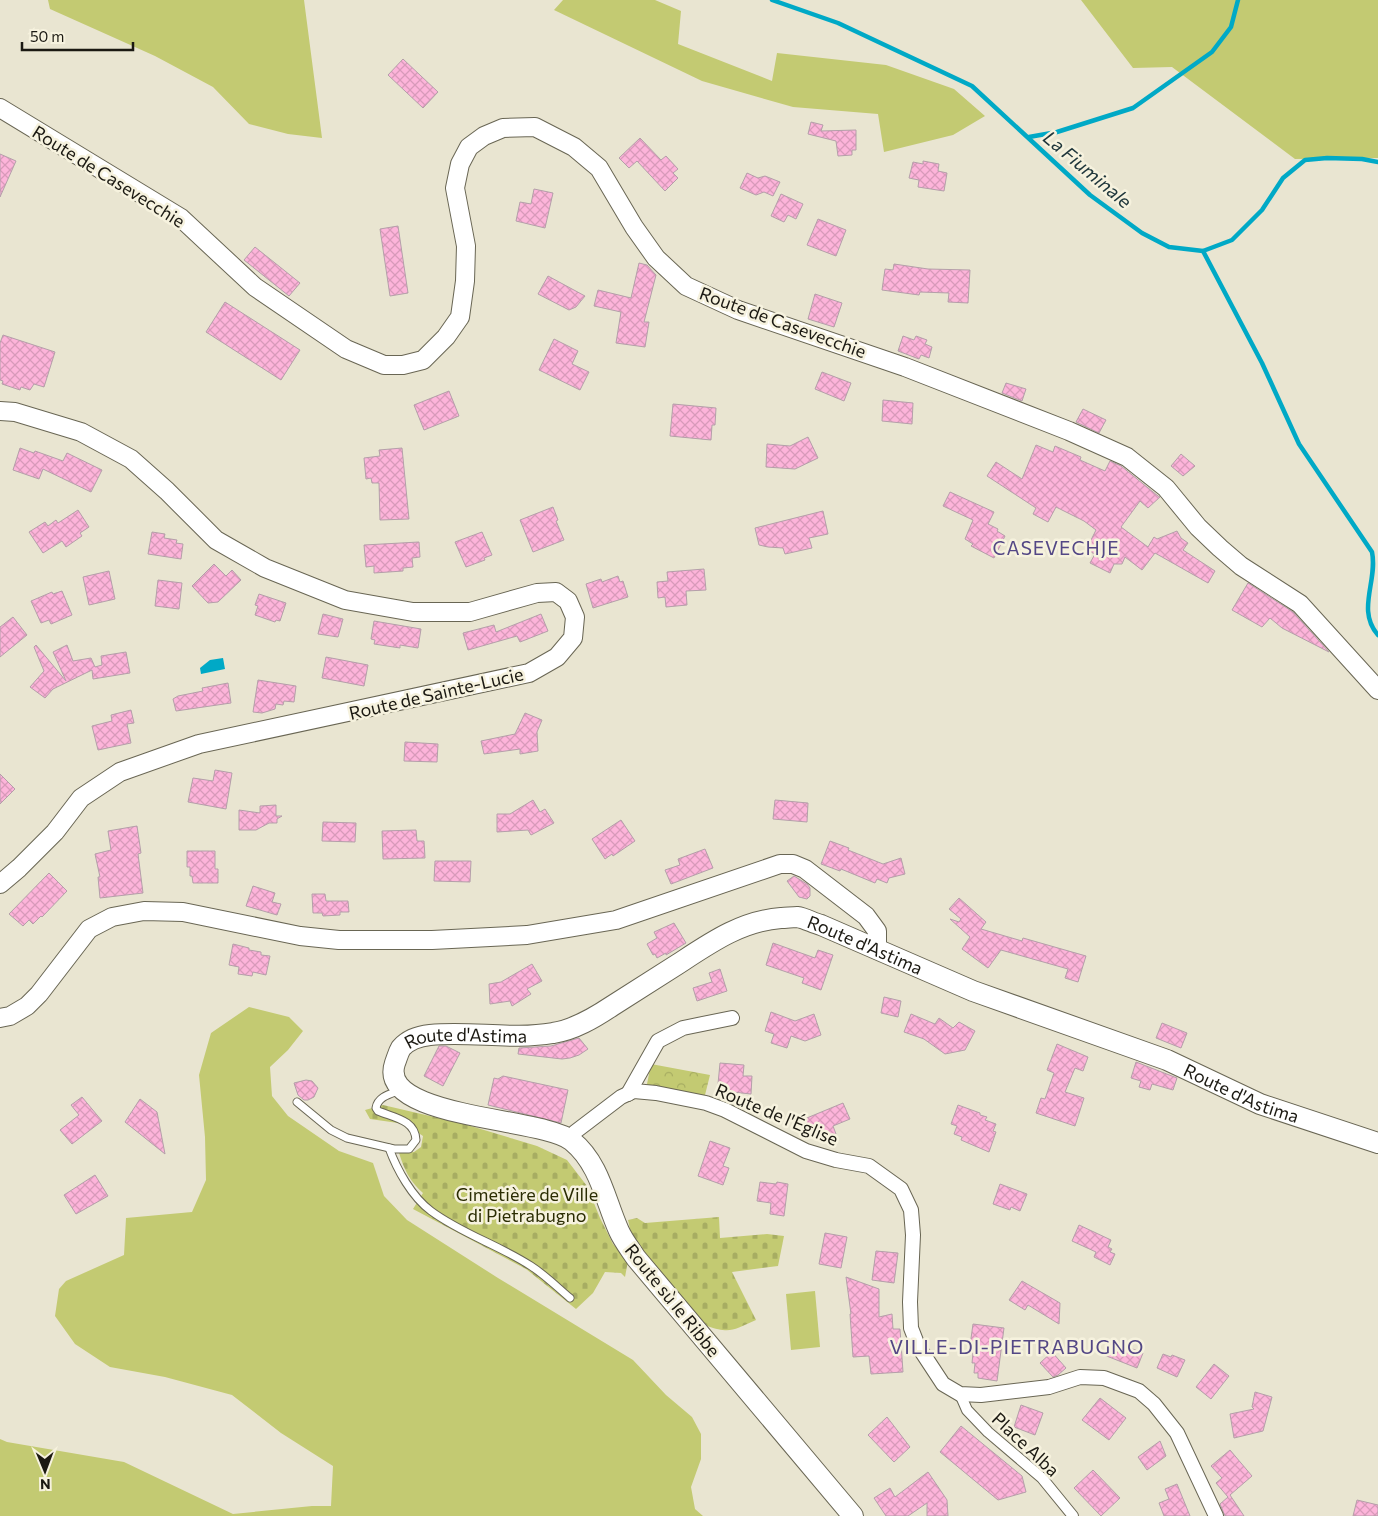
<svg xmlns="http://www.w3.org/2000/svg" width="1378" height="1516" font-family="Commissioner,sans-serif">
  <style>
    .green { fill: #c3ca72 }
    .cemetery { fill: url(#cemetery-stones) }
    .park { fill: url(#park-crowns) }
    .water { fill: #00a9c6 }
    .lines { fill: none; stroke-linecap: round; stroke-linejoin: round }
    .stream { stroke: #00a9c6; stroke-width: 4.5 }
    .building { fill: url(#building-cross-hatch); stroke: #b49fa9 }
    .service-casing { stroke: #696654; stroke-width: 9 }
    .pedestrian-casing { stroke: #696654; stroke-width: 12 }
    .minor-casing { stroke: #696654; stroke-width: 16 }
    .tertiary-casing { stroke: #696654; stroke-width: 20 }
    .secondary-casing { stroke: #696654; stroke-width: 22 }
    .service { stroke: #fff; stroke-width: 7 }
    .pedestrian { stroke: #fff; stroke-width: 10 }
    .minor { stroke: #fff; stroke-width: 14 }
    .tertiary { stroke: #fff; stroke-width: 18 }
    .secondary { stroke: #fff; stroke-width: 20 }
    .labels { text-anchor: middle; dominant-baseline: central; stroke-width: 5; stroke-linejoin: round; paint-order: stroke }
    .street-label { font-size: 18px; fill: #1b1912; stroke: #f6f2de }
    .park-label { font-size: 18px; fill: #2b2d03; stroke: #f6f2de }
    .water-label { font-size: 19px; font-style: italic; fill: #20373c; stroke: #f6f2de }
    .neighbourhood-label { font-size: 19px; letter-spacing: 1px; fill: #534785; stroke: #f6f2de }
    .quarter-label { font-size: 20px; letter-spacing: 1px; fill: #534785; stroke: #f6f2de }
  </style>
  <defs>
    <pattern id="cemetery-stones" width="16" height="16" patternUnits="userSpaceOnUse" patternTransform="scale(1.25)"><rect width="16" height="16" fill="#c3ca72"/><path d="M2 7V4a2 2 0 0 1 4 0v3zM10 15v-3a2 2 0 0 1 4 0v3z" fill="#a7ad62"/></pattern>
    <pattern id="park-crowns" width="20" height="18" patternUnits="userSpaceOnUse" patternTransform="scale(1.25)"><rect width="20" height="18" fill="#c3ca72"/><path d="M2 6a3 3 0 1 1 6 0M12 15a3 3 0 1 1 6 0" fill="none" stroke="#a7ad62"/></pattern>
    <pattern id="building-cross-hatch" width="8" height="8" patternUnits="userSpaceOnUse" patternTransform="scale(1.25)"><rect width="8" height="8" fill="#fdb4da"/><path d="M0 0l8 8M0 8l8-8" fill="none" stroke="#d89aba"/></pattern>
  </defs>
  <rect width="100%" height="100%" fill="#e9e5d1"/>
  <g class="green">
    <path d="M48 0H304L322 138 288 134 249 124 213 87 155 56 50 9Z"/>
    <path d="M563 0H655L681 11 678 44 772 81 777 53 886 65 954 89 985 116 953 135 884 152 878 114 793 107 702 81 554 10Z"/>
    <path d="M1081 0H1378V158L1295 159 1172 67 1133 68Z"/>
    <path d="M249 1007 289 1017 303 1031 288 1050 270 1067 272 1096 288 1116 339 1151 373 1163 384 1196 407 1220 498 1278 633 1360 666 1395 692 1417 701 1434V1459L691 1487 695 1509 703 1516H0V1439L7 1442 124 1462 233 1514 312 1506H331L333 1466 281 1433 232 1395 165 1377 110 1367 75 1344 55 1316 59 1289 66 1281 124 1255 126 1218 192 1212 206 1180 205 1137 199 1075 211 1033Z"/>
    <path d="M815 1291 820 1347 791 1350 786 1294Z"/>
  </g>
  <g class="cemetery">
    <path d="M383 1105 464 1124 537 1146 567 1160 587 1186 600 1218 613 1244 628 1261 625 1277 621 1273 605 1272 593 1293 576 1309 526 1269 413 1209 423 1193C410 1182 404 1169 399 1153L414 1152 421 1147 423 1136 405 1124 370 1119 365 1110Z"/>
    <path d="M719 1217 720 1238 767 1234 784 1236 778 1266 732 1272 756 1320C733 1330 731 1334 707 1326L633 1242 628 1220 637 1218 645 1223Z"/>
  </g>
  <path class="park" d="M651 1064 710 1075 704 1099 646 1089Z"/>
  <path class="water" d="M223 658 225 669 201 674 200 668 210 660Z"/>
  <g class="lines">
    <g class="stream">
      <path d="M772 0 838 23 972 86 1090 195 1142 233 1169 247 1203 251 1232 240 1262 210 1283 178 1305 160 1327 158 1362 159 1378 162"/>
      <path d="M1029 137 1057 132 1133 108 1212 52 1231 27 1238 0"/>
      <path d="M1203 251 1262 363 1299 444 1372 552C1378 581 1356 610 1378 635"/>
    </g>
  </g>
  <g class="building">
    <path d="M403 59 438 92 423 108 388 75Z"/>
    <path d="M811 122 823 125 821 131 856 130V150H852V155L838 156 836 141 808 134Z"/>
    <path d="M640 138 661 160 666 156 678 169 673 173 678 178 665 191 637 161 629 168 619 158Z"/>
    <path d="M0 154 16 161 0 197Z"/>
    <path d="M923 161 939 164 938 171 947 173 944 191 918 187 919 180 909 178 913 162 923 164Z"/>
    <path d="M747 173 758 178 765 176 780 182 773 196 764 192 756 195 740 188Z"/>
    <path d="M534 189 553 193 545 228 516 221 520 202 531 204Z"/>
    <path d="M781 194 803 204 796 219 788 215 784 222 771 216Z"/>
    <path d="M818 219 846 230 836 256 807 245Z"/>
    <path d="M398 226 408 293 390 296 380 229Z"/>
    <path d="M255 247 300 283 289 296 244 260Z"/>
    <path d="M639 263 647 265 656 275 644 322H649L645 347 616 343 621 312 594 306 598 290 631 298Z"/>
    <path d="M894 264 928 269 970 270 968 303 948 302 949 293 920 292 919 295 882 290 885 269 893 270Z"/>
    <path d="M548 276 585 296 576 307 569 310 538 294Z"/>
    <path d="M815 294 842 303 834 327 808 319Z"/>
    <path d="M225 302 300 350 281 380 206 332Z"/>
    <path d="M3 335 55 352 44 387 34 384 30 390 21 387 20 390 2 384 3 381 0 380V343Z"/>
    <path d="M903 336 914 340 916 336 927 340 925 344 932 347 929 358 921 355 919 359 898 351Z"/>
    <path d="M554 339 578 351 572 364 589 372 580 390 539 370Z"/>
    <path d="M822 372 851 383 844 401 815 389Z"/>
    <path d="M1006 383 1026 389 1022 401 1002 393Z"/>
    <path d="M449 391 459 416 424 430 414 405Z"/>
    <path d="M883 400 913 403 912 424 882 421Z"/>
    <path d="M673 404 716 408 715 425H712L711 440 670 436Z"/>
    <path d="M1083 409 1106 420 1099 433 1076 422Z"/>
    <path d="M808 437 818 458 795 469 766 467 767 444 790 446Z"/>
    <path d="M1036 445 1053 452 1055 446 1081 457 1080 460 1105 471 1110 461 1121 466 1158 496 1160 497 1148 508 1140 501 1121 527 1148 547 1154 537 1157 539 1177 531 1181 538 1188 543 1183 550 1215 571 1208 583 1155 553 1142 570 1125 557 1122 564H1114L1110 573 1090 563 1095 554 1086 550 1096 530 1084 521 1056 507 1048 522 1033 514 1036 508 987 476 996 462 1022 479Z"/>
    <path d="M20 448 34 453 35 451 63 461 67 453 102 470 91 492 43 469 39 479 13 470Z"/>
    <path d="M402 448 409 519 380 520 379 483H372L371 478 366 479 364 458 380 456 379 450Z"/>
    <path d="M1181 454 1195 466 1183 476 1171 466Z"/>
    <path d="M950 492 994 512 988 524 998 529 997 531 1005 536 994 558 971 546 973 544 965 539 973 520 943 506Z"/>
    <path d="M553 507 558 520 556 521 564 540 533 552 520 520Z"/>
    <path d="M78 510 89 527 80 533 82 536 66 547 62 541 43 553 29 532 45 522 48 526 56 520 58 523Z"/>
    <path d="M823 511 828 534 809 538 812 548 785 554 783 548 768 547 759 545 755 528Z"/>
    <path d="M152 532 165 534 164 538 177 540 176 543 183 544 181 559 148 554Z"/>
    <path d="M482 532 492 555 484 558 485 560 466 567 455 542Z"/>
    <path d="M419 542 420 557 412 558 413 567 403 568V571L374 573V566L366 567 364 545Z"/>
    <path d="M214 564 226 576 232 570 241 580 218 602 208 603 192 586Z"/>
    <path d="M704 569 706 590 686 591 687 605 666 607 665 597 658 598 657 582 668 581 667 572Z"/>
    <path d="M109 571 115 599 89 605 83 577Z"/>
    <path d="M618 576 620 582 623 581 628 597 593 608 586 584 601 579 602 582Z"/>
    <path d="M158 580 182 583 179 609 155 606Z"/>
    <path d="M1248 583 1293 612 1329 652 1282 628 1270 618 1262 627 1232 610Z"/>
    <path d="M62 591 72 615 51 624 49 620 41 623 31 601 52 592 53 594Z"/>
    <path d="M259 594 286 603 280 621 276 620 275 622 255 615 258 606 255 605Z"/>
    <path d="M323 614 343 619 338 637 318 634Z"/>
    <path d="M541 614 548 631 520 642 517 636 468 650 463 633 494 625 496 632Z"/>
    <path d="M13 617 27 635 0 657V627Z"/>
    <path d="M374 621 421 629 418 648 400 645V648L374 644 375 640 371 639Z"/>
    <path d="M36 645 66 681 53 652 67 645 73 661 91 658 95 667 102 665 101 656 126 652 130 673 93 679 92 670 53 689 45 698 30 687 44 671 34 647Z"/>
    <path d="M326 657 368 665 364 686 322 678Z"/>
    <path d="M258 680 296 686 294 702 284 701 283 705 276 704 275 709 262 713 253 712Z"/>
    <path d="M228 683 231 703 176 711 173 699 178 696 203 691 202 688Z"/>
    <path d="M131 710 134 723 127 724 131 743 98 750 92 726 112 721 111 715Z"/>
    <path d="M525 713 542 720 537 732 538 751 520 754V749L484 754 481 741 515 734Z"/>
    <path d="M405 742 438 744 437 762 404 761Z"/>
    <path d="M215 770 232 773 226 809 188 802 193 778 213 781Z"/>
    <path d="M0 774 15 789 0 804Z"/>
    <path d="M533 800 540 812 545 809 554 823 531 835 528 830 497 832V814H510Z"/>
    <path d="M775 800 808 803 807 822 773 819Z"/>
    <path d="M276 805V816H282L277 819V823H269L256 830H239V810L260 813V806Z"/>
    <path d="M621 820 635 841 613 856 612 854 605 859 592 839Z"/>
    <path d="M323 822 356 823 355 842 322 841Z"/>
    <path d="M137 826 141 853 138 854 143 893 100 898 98 877H100L95 854 111 850 108 831Z"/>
    <path d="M416 830 417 841H424L425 858 383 859 382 831Z"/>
    <path d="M830 841 849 848 848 850 883 864 901 858 905 874 889 878 887 883 877 879 875 883 841 869 840 871 821 864Z"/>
    <path d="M705 849 713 868 671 884 665 870 680 865 678 859Z"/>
    <path d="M187 851H215V869H218V883H193L192 876H190V867H187Z"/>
    <path d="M435 861H471L470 882 434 881Z"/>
    <path d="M49 873 67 891 42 917 41 916 33 924 29 920 23 926 9 914Z"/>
    <path d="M794 876 807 884 810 888V896L807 899 799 897 787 881Z"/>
    <path d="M253 886 275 893 272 902 281 904 277 915 246 906Z"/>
    <path d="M312 894H325L326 901H348L349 912H340V915L323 916 322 913H313Z"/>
    <path d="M959 898 986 922 981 929 1022 941 1023 938 1086 956 1078 982 1065 978 1068 969 1001 950 988 968 962 949 970 937 950 919 959 922 961 919 949 909Z"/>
    <path d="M674 923 686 943 666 955V953L657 958 655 954 653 955 647 944 657 938 654 932Z"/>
    <path d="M773 943 815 958 818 950 833 955 821 990 802 983 804 978 766 965Z"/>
    <path d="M233 944 249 948V950L261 952V955L270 956 266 975 253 972 252 976 238 974 239 967 229 965Z"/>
    <path d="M532 964 542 981 527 989 531 994 512 1006 510 1001 490 1004 489 984 501 982Z"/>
    <path d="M720 969 727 991 697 1001 693 988 712 982 709 973Z"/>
    <path d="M884 997 901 1001 898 1017 881 1013Z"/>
    <path d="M771 1012 795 1021 814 1014 821 1035 805 1041 791 1036 787 1048 771 1043 774 1034 765 1031Z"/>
    <path d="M911 1014 935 1024 939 1018 953 1028 959 1022 975 1031 965 1050 945 1054 924 1039 904 1032Z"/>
    <path d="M1162 1023 1187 1033 1181 1048 1156 1038Z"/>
    <path d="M579 1038 588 1049 579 1055 570 1058 562 1059 518 1054 519 1048 551 1046Z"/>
    <path d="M1057 1044 1088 1057 1083 1071 1075 1068 1065 1092 1084 1098 1075 1126 1036 1113 1041 1098 1045 1099 1054 1073 1047 1070Z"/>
    <path d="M439 1046H446L460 1053 443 1086 424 1076Z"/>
    <path d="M1136 1062 1177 1078 1173 1090 1152 1084 1150 1090 1139 1087 1141 1081 1131 1078Z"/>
    <path d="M720 1063 744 1065 743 1076H752L751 1094 723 1091V1085L718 1084Z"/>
    <path d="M503 1076 568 1090 561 1123 488 1105 494 1078 498 1079Z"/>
    <path d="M306 1080 312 1081 318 1088 314 1097 308 1100H304L298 1095 294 1083Z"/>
    <path d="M82 1097 102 1121 72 1144 60 1130 79 1115 71 1105Z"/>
    <path d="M140 1099 157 1112 165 1154 125 1122Z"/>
    <path d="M843 1103 850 1119 833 1126 836 1134 823 1139 820 1133 810 1137 802 1120Z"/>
    <path d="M958 1105 980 1113V1115L987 1117 985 1120 996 1124 993 1131 996 1132 989 1152 961 1140 962 1137 954 1134 957 1126 951 1124Z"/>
    <path d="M710 1141 730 1148 723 1166 729 1168 723 1185 698 1176Z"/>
    <path d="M95 1175 108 1196 76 1214 64 1195Z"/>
    <path d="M760 1182 776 1184 777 1182 788 1184 784 1216 770 1214 771 1203 757 1201Z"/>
    <path d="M1000 1184 1027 1194 1020 1211 1011 1207 1010 1210 993 1204Z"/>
    <path d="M1079 1225 1111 1240 1108 1247 1112 1249 1110 1252 1115 1254 1110 1265 1094 1257 1096 1252 1072 1241Z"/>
    <path d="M825 1233 847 1237 841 1268 819 1264Z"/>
    <path d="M876 1251 898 1253 894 1283 872 1280Z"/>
    <path d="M846 1277 879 1289V1317L892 1314 893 1329H900L903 1372 871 1374 869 1356 853 1357 850 1314H851Z"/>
    <path d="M1022 1281 1060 1303 1059 1324 1028 1305 1025 1310 1009 1300Z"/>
    <path d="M973 1324 1004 1328 997 1381 978 1378V1373H974L975 1363H972L973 1353H969Z"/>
    <path d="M1109 1340 1143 1353 1137 1368 1104 1355Z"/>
    <path d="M1052 1352 1066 1368 1058 1375 1053 1377 1040 1363Z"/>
    <path d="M1163 1354 1171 1357 1172 1355 1185 1360 1177 1377 1157 1368Z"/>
    <path d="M1214 1364 1229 1376 1211 1399 1196 1387Z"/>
    <path d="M1255 1392 1272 1397 1263 1431 1234 1438 1230 1414 1254 1409 1252 1407Z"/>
    <path d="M1100 1398 1126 1418 1109 1440 1082 1420Z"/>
    <path d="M1021 1405 1043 1413 1035 1435 1014 1427Z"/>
    <path d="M887 1417 910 1447 894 1462 868 1435Z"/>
    <path d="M961 1426 1022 1476 1026 1492 998 1500 940 1452Z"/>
    <path d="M1160 1441 1166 1456 1147 1470 1138 1457Z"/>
    <path d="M1230 1450 1252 1476 1230 1495 1244 1516H1225L1220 1504 1228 1497 1216 1483 1222 1478 1211 1466Z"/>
    <path d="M1093 1470 1120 1498 1101 1516 1074 1488Z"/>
    <path d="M928 1472 947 1500 948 1516H927V1503L908 1516H886L874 1498 890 1488 895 1497Z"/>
    <path d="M1177 1484 1190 1516H1164L1159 1503 1169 1499 1165 1489Z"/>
    <path d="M1357 1500 1378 1505V1516H1353Z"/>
  </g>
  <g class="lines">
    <g class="service-casing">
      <g id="service">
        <path d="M297 1102 331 1130 347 1138 394 1149H409L416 1140C415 1120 395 1118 378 1111L376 1108C378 1096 391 1094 401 1090"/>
        <path d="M389 1148C397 1170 412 1197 431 1211 462 1234 499 1245 531 1266 545 1275 557 1287 570 1298"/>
      </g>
    </g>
    <g class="pedestrian-casing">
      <path id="pedestrian" d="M960 1394 967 1410 988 1432 1042 1478 1073 1516"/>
    </g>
    <g class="minor-casing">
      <g id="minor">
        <path d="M628 1094 658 1041 683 1028 732 1018"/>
        <path d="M571 1139 575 1132 621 1097 634 1091 656 1093 706 1103 725 1110 806 1151 836 1160 869 1166 901 1189 911 1210 913 1235 910 1302 911 1328 918 1346 943 1384 960 1394 981 1395 1049 1387 1080 1377 1104 1378 1139 1391 1154 1404 1177 1433 1216 1516"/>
      </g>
    </g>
    <g class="tertiary-casing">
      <g id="tertiary">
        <path d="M0 108 181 218 255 287 346 349 384 365H403L423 360 446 337 460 317 465 281 466 246 455 188 460 164 469 147 484 136 503 128 535 127 574 147 599 168 634 227 656 258 686 286 738 310 905 367 1069 431 1127 457 1166 488 1198 527 1220 548 1241 566 1300 604 1378 690"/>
        <path d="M0 411 15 412 81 432 131 459 167 491 216 540 265 568 345 600 413 612H470L537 593 556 592 568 601 575 617 573 638 557 657 529 673 199 744 120 772 81 798 55 832 19 868 0 884"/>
        <path d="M0 1018 10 1016 27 1006 39 994 89 929 112 917 144 911 183 912 300 936 339 940H432L527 935 616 920 780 864H793L805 869 866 916 877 931V950"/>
      </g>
    </g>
    <g class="secondary-casing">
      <g id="secondary">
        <path id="s1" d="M853 1516 636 1258C630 1249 623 1240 619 1231 605 1200 600 1164 572 1141 544 1117 376 1119 395 1063 397 1058 398 1053 401 1048 408 1040 420 1036 430 1035 471 1031 512 1040 553 1033 574 1030 594 1018 612 1006 634 992 656 978 678 964 710 943 741 921 781 918 786 918 792 917 797 917 805 918 813 923 821 925L973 991 1167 1060 1260 1104 1378 1143"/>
      </g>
    </g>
    <use href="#service" class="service"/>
    <use href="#pedestrian" class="pedestrian"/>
    <use href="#minor" class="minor"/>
    <use href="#tertiary" class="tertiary"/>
    <use href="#secondary" class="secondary"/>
  </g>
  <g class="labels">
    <g class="street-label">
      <text transform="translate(109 176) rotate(32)">Route de Casevecchie</text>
      <text transform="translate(783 322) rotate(20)">Route de Casevecchie</text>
      <text transform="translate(436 693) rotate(-13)">Route de Sainte-Lucie</text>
      <text stroke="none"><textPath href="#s1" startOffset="1199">Route d'Astima</textPath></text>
      <text stroke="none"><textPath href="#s1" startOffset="764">Route d'Astima</textPath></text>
      <text stroke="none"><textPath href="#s1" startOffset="1604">Route d'Astima</textPath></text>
      <text transform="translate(777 1114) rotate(23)">Route de l'Église</text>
      <text transform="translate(673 1300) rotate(51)">Route sù le Ribbe</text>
      <text transform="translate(1026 1444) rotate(43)">Place Alba</text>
    </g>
    <g class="park-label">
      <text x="527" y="1194">Cimetière de Ville<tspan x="527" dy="21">di Pietrabugno</tspan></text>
    </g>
    <g class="water-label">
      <text transform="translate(1088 169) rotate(40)">La Fiuminale</text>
    </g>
    <g class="neighbourhood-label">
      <text x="1056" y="547">CASEVECHJE</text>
    </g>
    <g class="quarter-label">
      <text x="1017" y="1346">VILLE-DI-PIETRABUGNO</text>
    </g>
  </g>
  <g transform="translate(45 1471) rotate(179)" stroke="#f6f2de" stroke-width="4" paint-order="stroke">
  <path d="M0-4L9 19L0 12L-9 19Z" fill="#1b1912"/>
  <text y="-8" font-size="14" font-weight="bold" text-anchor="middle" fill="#1b1912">N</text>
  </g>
  <path d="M22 42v8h111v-8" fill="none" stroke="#1b1912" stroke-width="2.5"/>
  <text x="30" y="42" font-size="15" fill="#1b1912" stroke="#f6f2de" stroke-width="4" paint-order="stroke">50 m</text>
</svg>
